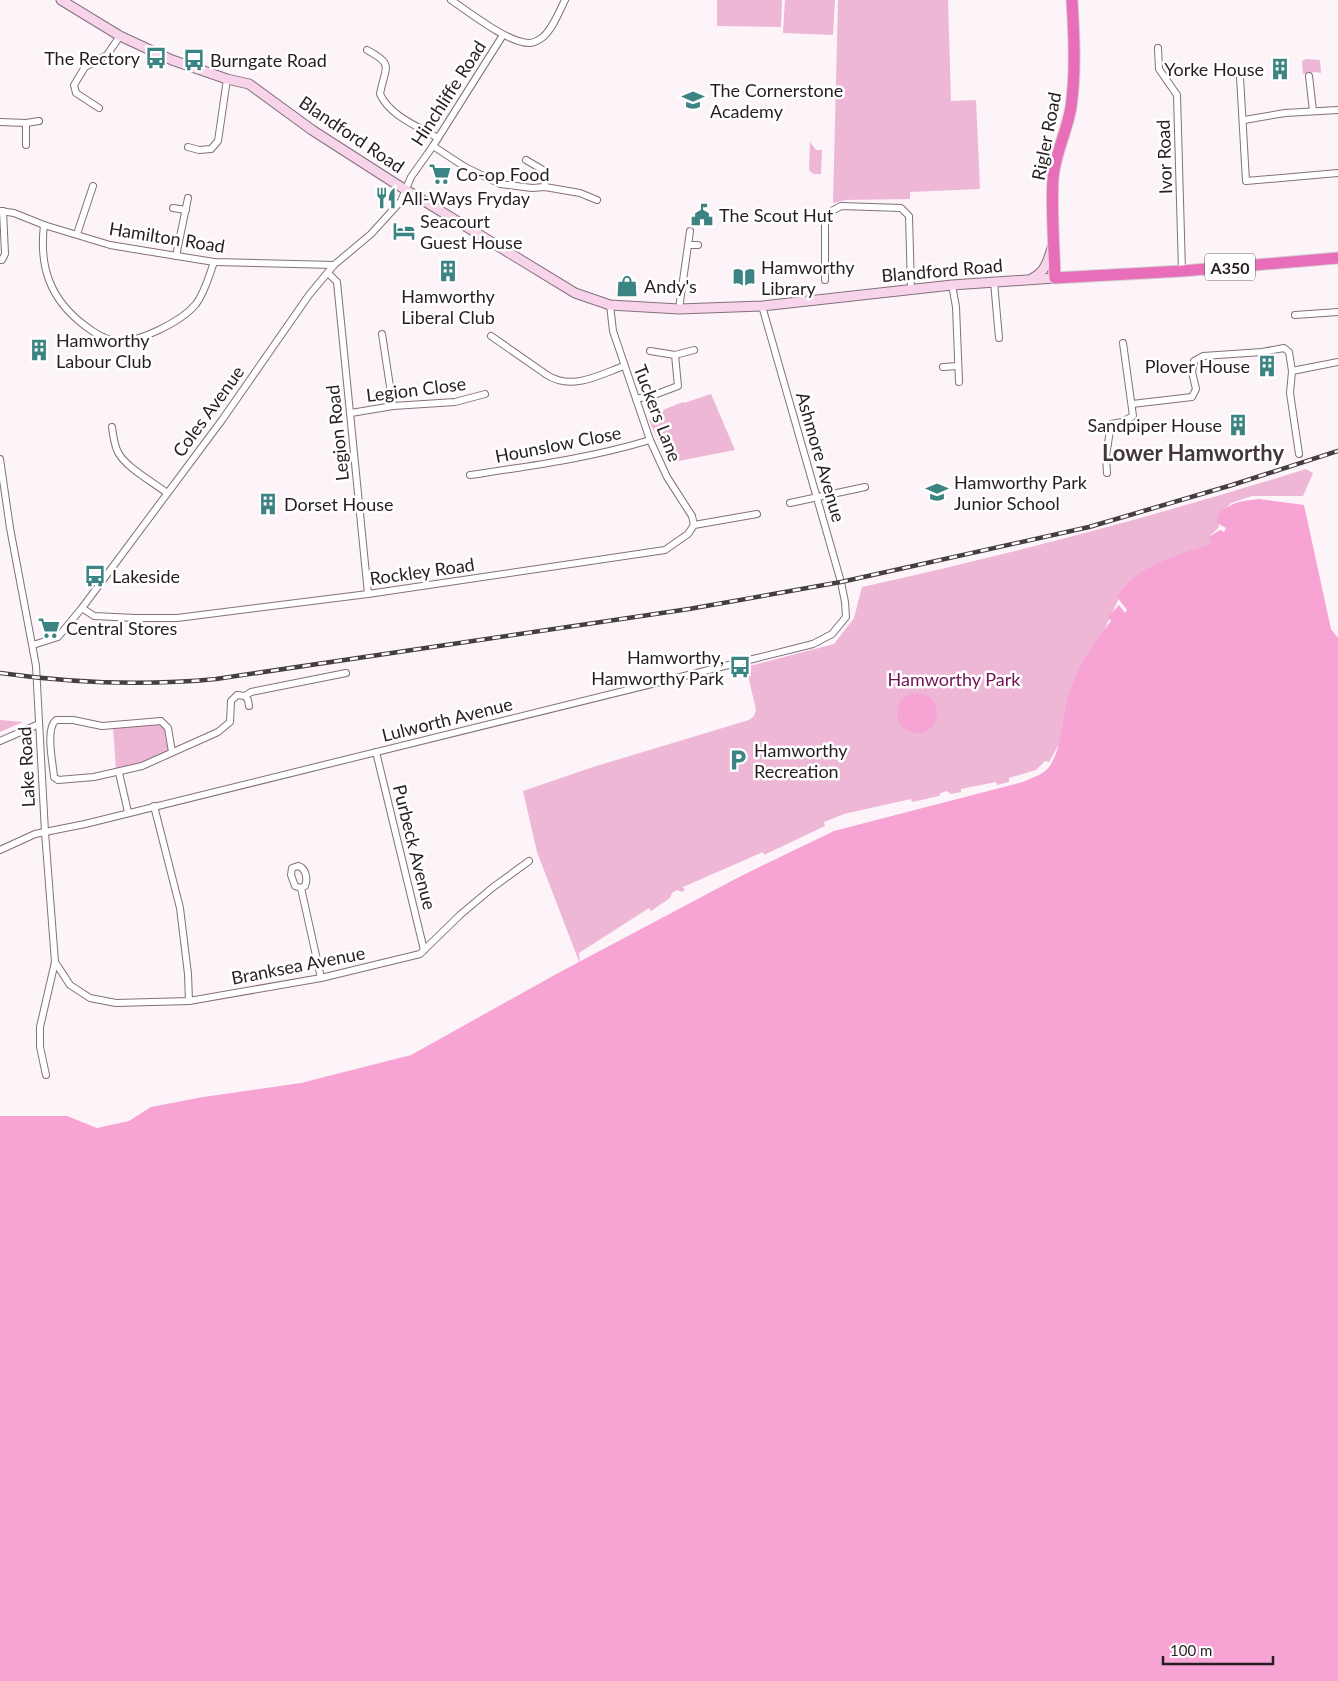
<svg xmlns="http://www.w3.org/2000/svg" width="1338" height="1681" font-family="Lato,sans-serif">
  <style>
    .green { fill: #efb7d6 }
    .water { fill: #f7a3d4 }
    .lines { fill: none; stroke-linecap: round; stroke-linejoin: round }
    .street-casing { stroke: #83707b; stroke-width: 8 }
    .secondary-casing { stroke: #83707b; stroke-width: 11 }
    .highway-casing { stroke: #d4d2d3; stroke-width: 13 }
    .street { stroke: #fff; stroke-width: 6 }
    .secondary { stroke: #f8d4ea; stroke-width: 9 }
    .highway { stroke: #e86eba; stroke-width: 11 }
    .rail-casing { stroke: #453d41; stroke-width: 4.5 }
    .rail { stroke: #fff; stroke-width: 2.5; stroke-dasharray: 8; stroke-linecap: butt }
    .labels { text-anchor: middle; dominant-baseline: central; stroke-width: 5; stroke-linejoin: round; paint-order: stroke }
    .shield { fill: #fff; stroke: #676264; stroke-width: 1 }
    .shield-label { font-size: 16px; font-weight: bold; fill: #261e22 }
    .poi-label { font-size: 18px; fill: #261e22; stroke: #fff; text-anchor: start }
    .street-label { font-size: 18px; fill: #261e22; stroke: #fff }
    .park-label { font-size: 18px; fill: #721154; stroke: #fff }
    .district-label { font-size: 22px; font-weight: bold; fill: #45353e; stroke: #fff }
  </style>
  <rect width="100%" height="100%" fill="#fcf4f8"/>
  <g class="green">
    <path d="M717 0H782L781 27 717 26Z"/>
    <path d="M785 0H835L833 35 783 33Z"/>
    <path d="M838 0H948L951 101 976 100 980 189 910 192V199L846 200 833 203Z"/>
    <path d="M1306 59 1320 60 1321 73 1316 72 1303 74 1302 61Z"/>
    <path d="M810 142 816 150H822L821 174H813L809 170Z"/>
    <path d="M711 394 735 450 668 463 649 420 658 417 665 409 683 402 684 403Z"/>
    <path d="M1306 469 1313 473 1303 496H1252L1231 503 1218 516 1219 527 1210 536 1216 546 1125 585 1091 659 1062 739 1049 762 1045 761 1036 770 1009 778V782L997 785 996 782 961 789V792L951 794 947 791 941 793 939 796 912 802 911 799 844 814 824 822 825 826 764 855 763 852 683 887 685 890 682 892 677 890 672 893 670 898 651 911 649 908 579 953 580 964 537 852 523 791 593 767 749 720 754 716 756 710 746 667 834 644 854 618 862 587C1012 554 1159 515 1306 469Z"/>
    <path d="M0 720 23 722 0 732Z"/>
    <path d="M160 723 164 727 168 750C157 762 131 767 116 771L113 726Z"/>
  </g>
  <g class="water">
    <path d="M1259 499 1304 505 1331 629 1338 638V1681H0V1116H67L97 1128 129 1121 151 1107 203 1097 301 1083 411 1055 560 972 741 876 834 831 1023 782C1031 778 1043 775 1049 767 1062 750 1062 718 1068 697 1076 669 1093 644 1111 621L1108 617 1119 605 1125 613 1127 610 1117 597C1133 567 1181 553 1212 544L1209 537 1220 530 1224 532 1226 528 1217 523 1218 514C1232 502 1241 501 1259 499Z"/>
    <circle cx="917" cy="713" r="20"/>
  </g>
  <g class="lines">
    <g class="street-casing">
      <g id="street">
        <path d="M451 0C469 12 508 43 529 43 533 43 539 40 543 37 553 28 559 12 565 0"/>
        <path d="M1158 48 1159 69 1177 95 1182 271"/>
        <path d="M367 50C395 65 385 66 380 94 390 116 417 126 438 138"/>
        <path d="M1309 76 1313 111"/>
        <path d="M1240 77 1246 181 1338 173"/>
        <path d="M99 108 76 93 74 85 85 67 107 55 120 36"/>
        <path d="M1244 120 1285 113 1338 110"/>
        <path d="M0 122 26 123 39 121"/>
        <path d="M26 145V123"/>
        <path d="M433 146 465 167 500 184 532 188 545 187 580 193 597 200"/>
        <path d="M188 147 199 150 211 149 218 141 227 79"/>
        <path d="M526 160 543 170 545 187"/>
        <path d="M173 208 186 210"/>
        <path d="M0 211 14 213 44 225 110 245 140 250 214 262 334 265"/>
        <path d="M44 225C39 267 50 299 84 325 93 332 103 339 114 341 136 345 182 321 196 304 205 292 209 276 214 262"/>
        <path d="M77 234 93 186"/>
        <path d="M689 245H698"/>
        <path d="M176 256 188 198"/>
        <path d="M0 260H2L5 254 3 211"/>
        <path d="M328 273 337 282 368 594"/>
        <path d="M825 280V220L830 212 841 206 901 208 909 216 911 289"/>
        <path d="M994 282 999 338"/>
        <path d="M952 285 956 307 959 382"/>
        <path d="M610 305 613 331 650 440 667 477 692 516 694 525"/>
        <path d="M679 309 690 231"/>
        <path d="M1295 315 1338 312"/>
        <path d="M382 334 393 406"/>
        <path d="M491 336 547 375C572 391 599 375 624 366"/>
        <path d="M675 355 694 350"/>
        <path d="M943 367 958 366"/>
        <path d="M1292 371 1338 362"/>
        <path d="M636 399 654 395 678 386 675 355 650 351"/>
        <path d="M1132 404 1192 397 1196 389 1192 372 1194 361 1203 356 1262 352 1284 348 1289 352 1292 371 1290 393 1299 454"/>
        <path d="M351 413 393 406 455 402 485 394"/>
        <path d="M112 427C113 435 114 443 117 450 123 466 153 482 167 493"/>
        <path d="M0 459 10 528 36 666 45 832 55 962 40 1027V1047L46 1075"/>
        <path d="M1107 473 1106 456 1111 424 1122 422 1133 416 1123 343"/>
        <path d="M470 475C531 466 591 458 650 440"/>
        <path d="M790 503 865 487"/>
        <path d="M82 608 94 616 135 618H177L368 594 665 550 688 534 694 525 757 514"/>
        <path d="M33 645 58 637 82 608 222 420 309 295 334 265 371 234 401 201 411 177 433 146 503 35"/>
        <path d="M245 696 251 692 346 673"/>
        <path d="M0 741 39 724"/>
        <path d="M172 752 168 728 161 721 102 726 73 720H56C45 729 53 763 54 777L58 780 94 777 142 766 218 732 230 722 231 701 237 695 245 696 248 700 249 706"/>
        <path d="M376 752 424 950"/>
        <path d="M119 773 128 812"/>
        <path d="M154 806 180 908 188 974 189 1001"/>
        <path d="M0 850 35 834 85 824 753 659 813 644 832 634 846 617 845 602 841 582 762 306"/>
        <path d="M301 888 305 886C308 879 306 868 298 866L292 868 291 875 295 886 301 888 321 978"/>
        <path d="M55 962 70 985 90 998 116 1003 189 1001 321 978 420 954 460 915 492 888 529 861"/>
      </g>
    </g>
    <g class="secondary-casing">
      <g id="secondary">
        <path d="M61 0 120 36 172 60 227 79 249 84 312 130 393 182 575 293 610 305 679 309 762 306 952 285 1055 278"/>
        <path d="M1033 278C1045 272 1048 261 1052 248"/>
      </g>
    </g>
    <g class="highway-casing">
      <path id="highway" d="M1072 0C1074 36 1076 72 1071 107 1067 132 1055 153 1053 178 1051 209 1054 246 1055 278L1182 271 1338 258"/>
    </g>
    <use href="#street" class="street"/>
    <use href="#secondary" class="secondary"/>
    <use href="#highway" class="highway"/>
    <g class="rail-casing">
      <path id="rail" d="M0 673C72 683 144 686 216 679L689 609 841 582 1089 527 1232 485 1338 451"/>
    </g>
    <use href="#rail" class="rail"/>
  </g>
  <defs>
    <g id="bus-bare" transform="scale(1.725)"><path d="M-5-6H5V4H4V6H2V4H-2V6H-4V4H-5ZM-3.5-4V0h7V-4ZM-3.5 1.2v1.5H-2V1.2ZM2 1.2v1.5H3.5V1.2Z" fill="#3b8483" stroke="#fff" stroke-width="2.5" paint-order="stroke"/></g>
    <g id="building-bare" transform="scale(1.725)"><path d="M-4-6H4V6H1V3H-1V6H-4ZM-2.5-4.3h1.7v1.8h-1.7ZM.8-4.3h1.7v1.8H.8ZM-2.5-1h1.7V.8h-1.7ZM.8-1h1.7V.8H.8Z" fill="#3b8483" stroke="#fff" stroke-width="2.5" paint-order="stroke"/></g>
    <g id="school-bare" transform="scale(1.725)"><path d="M0-5L7-2L0 1L-7-2ZM-4 1L0 2.5L4 1V4Q0 6-4 4Z" fill="#3b8483" stroke="#fff" stroke-width="2.5" paint-order="stroke"/></g>
    <g id="supermarket-bare" transform="scale(1.725)"><path d="M-6-5.5h2.5l.6 2H6L4.5 2H-2.5L-4.4-4H-6ZM-1.5 3.2a1.3 1.3 0 1 0 .1 0ZM3 3.2a1.3 1.3 0 1 0 .1 0Z" fill="#3b8483" stroke="#fff" stroke-width="2.5" paint-order="stroke"/></g>
    <g id="restaurant-bare" transform="scale(1.725)"><path d="M-5-6h1v4h1v-4h1v4h1v-4h1v5L-1.5 .5V6h-2V.5L-5-1ZM5-6V6H3V1.5H1.5Q1.5-4 5-6Z" fill="#3b8483" stroke="#fff" stroke-width="2.5" paint-order="stroke"/></g>
    <g id="civic-bare" transform="scale(1.725)"><path d="M-.6-6.5H3V-4.5H.6V-3L4-1V1h2V6H-6V1h2V-1L-.6-3ZM-1.2 2.5V6h2.4V2.5Z" fill="#3b8483" stroke="#fff" stroke-width="2.5" paint-order="stroke"/></g>
    <g id="hotel-bare" transform="scale(1.725)"><path d="M-6-4.5h1.5V1H6V5H4.5V3h-9V5H-6ZM-4 0a1.8 1.8 0 1 1 3.6 0ZM.5 0V-2.5h3Q6-2.5 6 0Z" fill="#3b8483" stroke="#fff" stroke-width="2.5" paint-order="stroke"/></g>
    <g id="library-bare" transform="scale(1.725)"><path d="M-6-4Q-3-5.5-.7-3.5V5Q-3 3-6 4ZM6-4Q3-5.5 .7-3.5V5Q3 3 6 4Z" fill="#3b8483" stroke="#fff" stroke-width="2.5" paint-order="stroke"/></g>
    <g id="shop-bare" transform="scale(1.725)"><path d="M-5-2.5h2.3a2.7 3.5 0 0 1 5.4 0H5L5.5 6h-11ZM-1.5-2.5h3a1.5 2.3 0 0 0-3 0Z" fill="#3b8483" stroke="#fff" stroke-width="2.5" paint-order="stroke"/></g>
    <g id="parking-bare" transform="scale(1.725)"><path d="M-3.5-5.5H1a3.5 3.5 0 0 1 0 7H-1V5.5H-3.5ZM-1-3.4V-.6H.8a1.4 1.4 0 0 0 0-2.8Z" fill="#3b8483" stroke="#fff" stroke-width="2.5" paint-order="stroke"/></g>
  </defs>
  <g fill-rule="evenodd">
    <use href="#bus-bare" x="156" y="58"/>
    <use href="#bus-bare" x="194" y="60"/>
    <use href="#building-bare" x="1280" y="69"/>
    <use href="#school-bare" x="693" y="100"/>
    <use href="#supermarket-bare" x="440" y="174"/>
    <use href="#restaurant-bare" x="386" y="198"/>
    <use href="#civic-bare" x="702" y="215"/>
    <use href="#hotel-bare" x="404" y="231"/>
    <use href="#building-bare" x="448" y="271"/>
    <use href="#library-bare" x="744" y="277"/>
    <use href="#shop-bare" x="627" y="286"/>
    <use href="#building-bare" x="39" y="350"/>
    <use href="#building-bare" x="1267" y="366"/>
    <use href="#building-bare" x="1238" y="425"/>
    <use href="#school-bare" x="937" y="492"/>
    <use href="#building-bare" x="268" y="504"/>
    <use href="#bus-bare" x="95" y="576"/>
    <use href="#supermarket-bare" x="49" y="628"/>
    <use href="#bus-bare" x="740" y="667"/>
    <use href="#parking-bare" x="738" y="760"/>
  </g>
  <g class="labels">
    <rect class="shield" x="1205" y="253.5" width="50" height="27" rx="4"/>
    <g class="shield-label">
      <text x="1230" y="267">A350</text>
    </g>
    <g class="poi-label">
      <text x="140" y="58" text-anchor="end">The Rectory</text>
      <text x="210" y="60">Burngate Road</text>
      <text x="1264" y="69" text-anchor="end">Yorke House</text>
      <text x="710" y="90">The Cornerstone<tspan x="710" dy="21">Academy</tspan></text>
      <text x="456" y="174">Co-op Food</text>
      <text x="402" y="198">All-Ways Fryday</text>
      <text x="719" y="215">The Scout Hut</text>
      <text x="420" y="221">Seacourt<tspan x="420" dy="21">Guest House</tspan></text>
      <text x="761" y="267">Hamworthy<tspan x="761" dy="21">Library</tspan></text>
      <text x="644" y="286">Andy's</text>
      <text x="448" y="296" text-anchor="middle">Hamworthy<tspan x="448" dy="21">Liberal Club</tspan></text>
      <text x="56" y="340">Hamworthy<tspan x="56" dy="21">Labour Club</tspan></text>
      <text x="1250" y="366" text-anchor="end">Plover House</text>
      <text x="1222" y="425" text-anchor="end">Sandpiper House</text>
      <text x="954" y="482">Hamworthy Park<tspan x="954" dy="21">Junior School</tspan></text>
      <text x="284" y="504">Dorset House</text>
      <text x="112" y="576">Lakeside</text>
      <text x="66" y="628">Central Stores</text>
      <text x="724" y="657" text-anchor="end">Hamworthy,<tspan x="724" dy="21">Hamworthy Park</tspan></text>
      <text x="754" y="750">Hamworthy<tspan x="754" dy="21">Recreation</tspan></text>
    </g>
    <g class="street-label">
      <text transform="translate(448 93) rotate(-57)">Hinchliffe Road</text>
      <text transform="translate(352 134) rotate(34)">Blandford Road</text>
      <text transform="translate(1046 136) rotate(-79)">Rigler Road</text>
      <text transform="translate(1164 157) rotate(-92)">Ivor Road</text>
      <text transform="translate(167 237) rotate(9)">Hamilton Road</text>
      <text transform="translate(942 270) rotate(-5)">Blandford Road</text>
      <text transform="translate(416 389) rotate(-7)">Legion Close</text>
      <text transform="translate(208 411) rotate(-54)">Coles Avenue</text>
      <text transform="translate(658 413) rotate(69)">Tuckers Lane</text>
      <text transform="translate(337 433) rotate(-96)">Legion Road</text>
      <text transform="translate(558 444) rotate(-11)">Hounslow Close</text>
      <text transform="translate(821 457) rotate(74)">Ashmore Avenue</text>
      <text transform="translate(422 571) rotate(-8)">Rockley Road</text>
      <text transform="translate(447 719) rotate(-14)">Lulworth Avenue</text>
      <text transform="translate(26 767) rotate(-93)">Lake Road</text>
      <text transform="translate(415 847) rotate(76)">Purbeck Avenue</text>
      <text transform="translate(298 965) rotate(-11)">Branksea Avenue</text>
    </g>
    <g class="park-label">
      <text x="954" y="679">Hamworthy Park</text>
    </g>
    <g class="district-label">
      <text x="1193" y="452">Lower Hamworthy</text>
    </g>
  </g>
  <path d="M1163 1656v8h110v-8" fill="none" stroke="#261e22" stroke-width="2.5"/>
  <text x="1170" y="1656" font-size="15" fill="#261e22" stroke="#ffffff" stroke-width="4" paint-order="stroke">100 m</text>
</svg>
